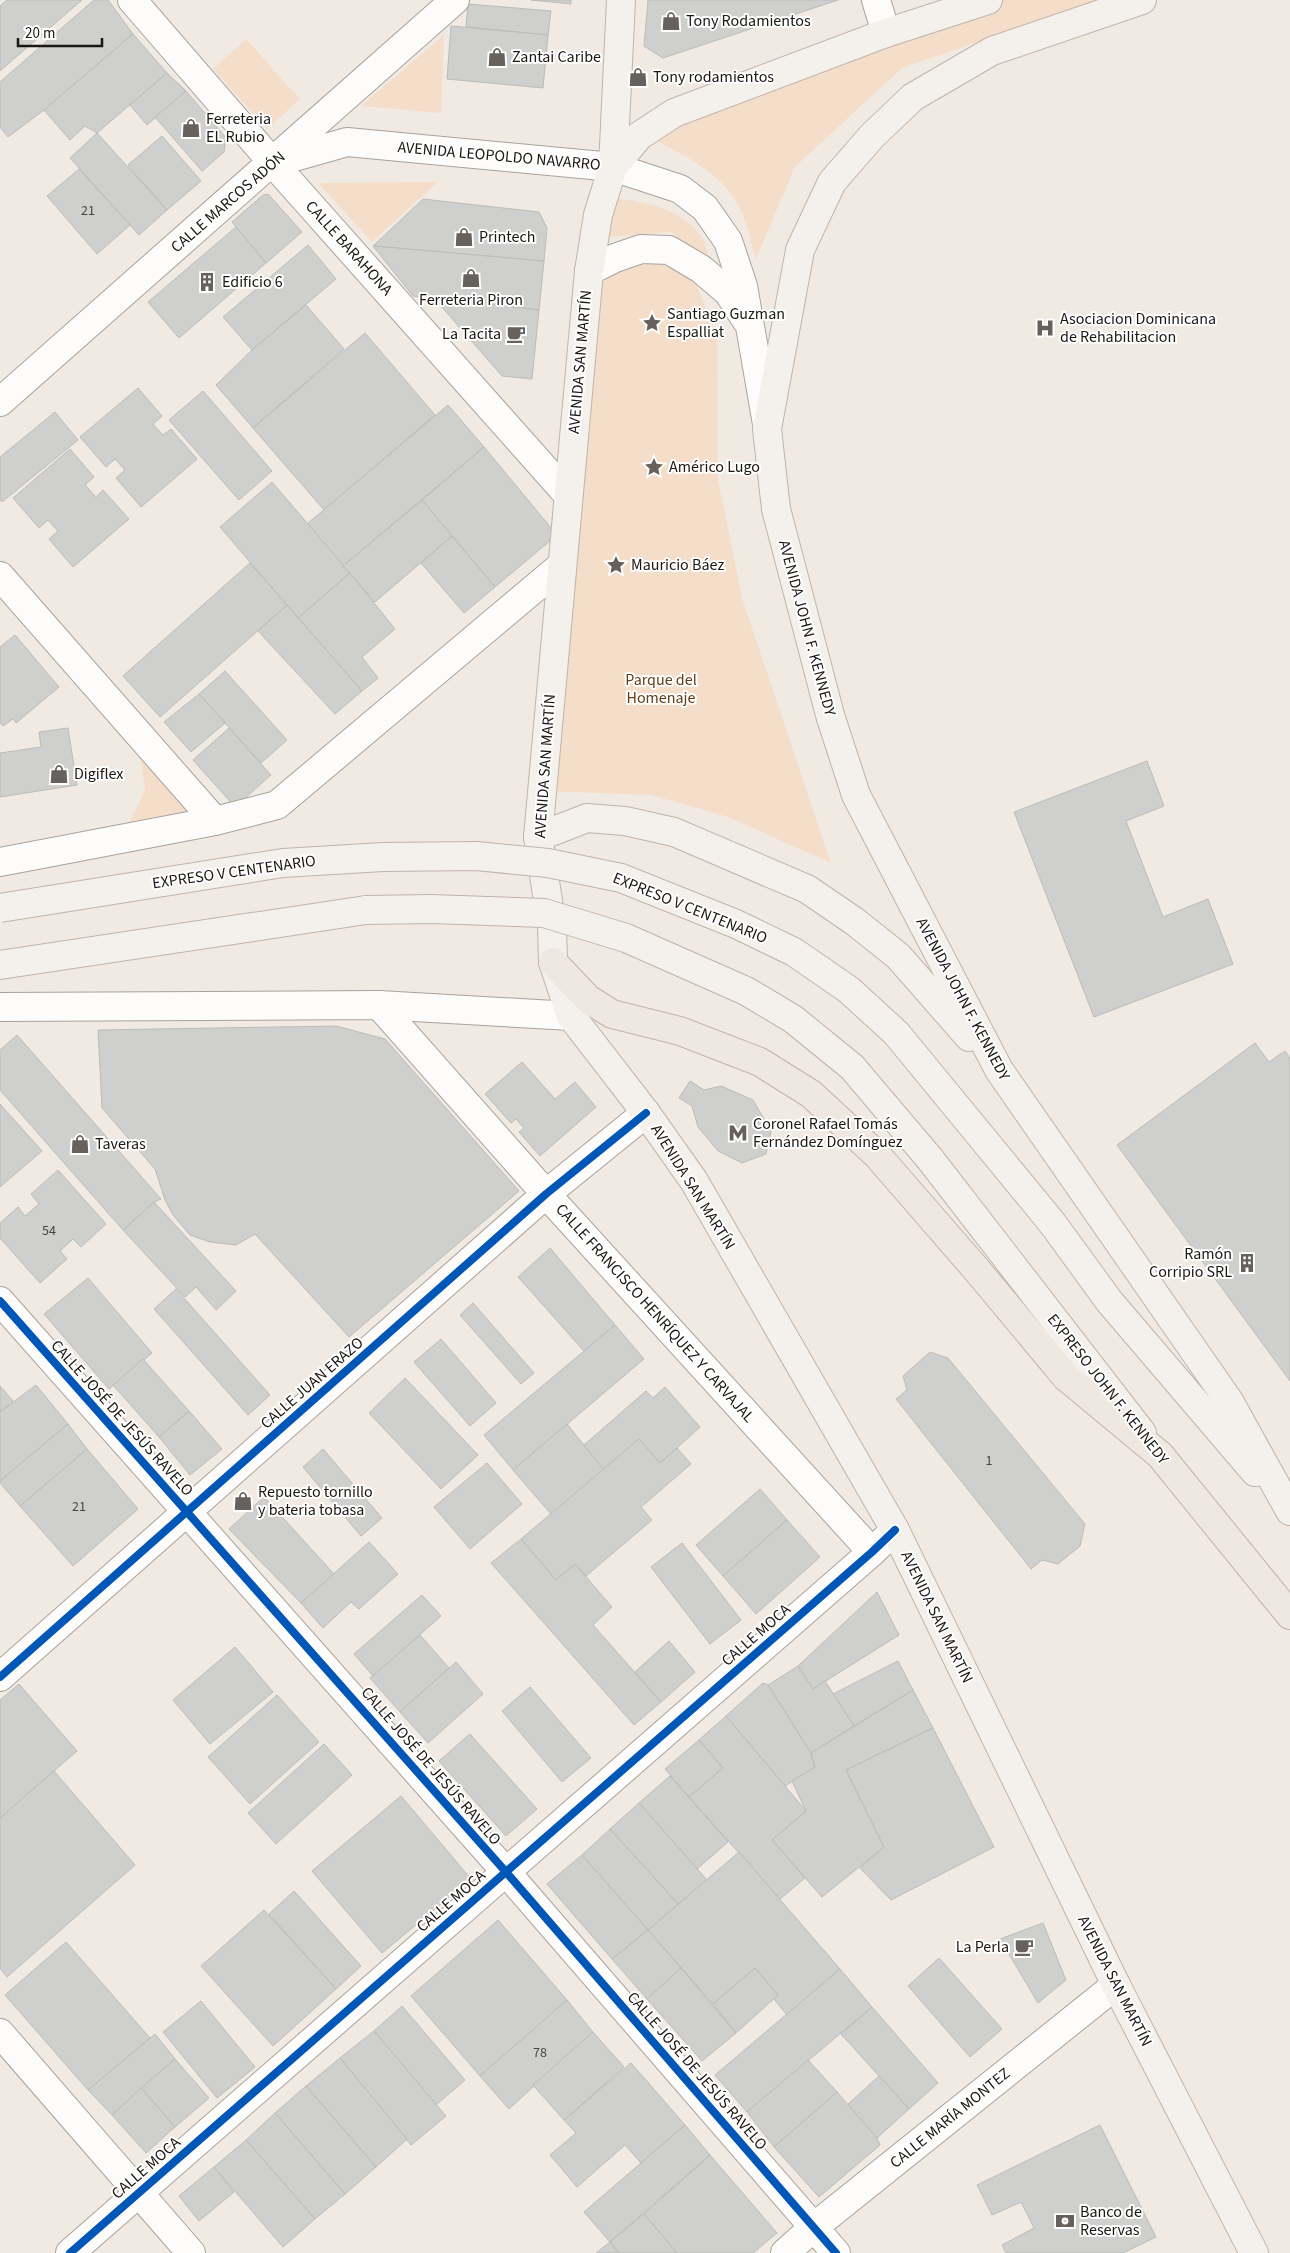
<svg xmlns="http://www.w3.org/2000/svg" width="1290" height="2253" font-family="'Source Sans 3',sans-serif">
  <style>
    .green { fill: #f5dec9 }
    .building { fill: #cfd0ce; stroke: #bbbbb9 }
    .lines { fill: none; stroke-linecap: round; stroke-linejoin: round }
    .minor-casing { stroke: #a8a29d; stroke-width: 30 }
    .major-casing { stroke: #beb4aa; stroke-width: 30 }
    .highway-casing { stroke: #beb4aa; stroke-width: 30 }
    .minor { stroke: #fdfcfb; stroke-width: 28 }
    .major { stroke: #f4f0ec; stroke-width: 28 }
    .highway { stroke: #eee8e1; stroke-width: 28 }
    .major-bridge-casing { stroke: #beb4aa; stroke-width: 30; stroke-linecap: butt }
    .major-bridge { stroke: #f4f0ec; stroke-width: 28 }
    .cycleway-casing { stroke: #fff; stroke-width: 11 }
    .cycleway { stroke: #0057b8; stroke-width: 8 }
    .labels { text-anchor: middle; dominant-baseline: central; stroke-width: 4; stroke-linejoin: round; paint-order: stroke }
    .number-label { font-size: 14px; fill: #484542 }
    .poi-label { font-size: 16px; fill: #1b1713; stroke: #fff; text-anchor: start }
    .street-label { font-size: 16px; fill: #1b1713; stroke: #fff }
    .park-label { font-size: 16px; fill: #623f17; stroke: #fff }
  </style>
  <rect width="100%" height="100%" fill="#f1eae3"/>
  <g class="green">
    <path d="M991 0H1101L902 68 795 167 756 259C751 243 748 226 741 211 726 176 689 158 657 141L666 130Z"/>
    <path d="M444 35 441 113 361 106Z"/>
    <path d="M246 39 300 99 267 129 213 69Z"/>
    <path d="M438 182 372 242 318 183Z"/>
    <path d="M612 198C645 202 683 208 702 238 706 244 708 254 710 261L671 232 608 237Z"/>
    <path d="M658 263 694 279 717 336 718 479 742 598 831 863 728 817 651 795 543 791 596 288 620 268Z"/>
    <path d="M139 746 197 815 128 826 145 790Z"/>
  </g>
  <g class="building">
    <path d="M7 0H82L0 71V6Z"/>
    <path d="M94 0H108L133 34 44 110 8 137 0 127V82Z"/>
    <path d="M531 0H571V4Z"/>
    <path d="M648 0H838L663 58 644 46Z"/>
    <path d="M468 4 551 11 548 35 466 27Z"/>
    <path d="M451 26 548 35 543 88 447 79Z"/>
    <path d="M133 34 167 73 97 133 85 126 70 140 44 110Z"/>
    <path d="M167 73 186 91 147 125 130 105Z"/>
    <path d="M186 91 226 138 224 152 202 171 155 117Z"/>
    <path d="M97 133 167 210 139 235 70 158Z"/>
    <path d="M162 136 201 181 167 210 128 165Z"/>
    <path d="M79 169 130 225 97 254 47 196Z"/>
    <path d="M268 194 302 232 266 263 232 222 263 195Z"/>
    <path d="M423 199 539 212 547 228 544 261 373 246Z"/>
    <path d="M236 227 266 263 179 338 148 302Z"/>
    <path d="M308 245 336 279 252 350 223 317Z"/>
    <path d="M373 246 544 261 539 310 413 296Z"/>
    <path d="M434 298 539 310 532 379 502 376Z"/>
    <path d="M306 305 344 349 253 428 216 385 252 350Z"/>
    <path d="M365 333 435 415 324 510 253 428Z"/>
    <path d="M138 388 162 416 153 424 163 435 171 429 197 459 141 507 116 478 125 470 115 459 106 467 80 437Z"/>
    <path d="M203 391 272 471 239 500 169 420Z"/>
    <path d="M448 405 484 447 343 566 307 524Z"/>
    <path d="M55 412 78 440 2 502 0 500V457Z"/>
    <path d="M484 447 557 535 495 587 422 500Z"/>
    <path d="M70 449 94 477 85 485 96 497 103 490 129 519 73 567 49 539 58 531 48 520 39 528 13 498Z"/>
    <path d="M272 482 350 573 298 618 220 527Z"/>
    <path d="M422 500 452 536 375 602 343 566Z"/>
    <path d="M452 536 495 587 464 613 421 563Z"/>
    <path d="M250 563 287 605 160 717 123 676Z"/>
    <path d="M350 573 395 629 362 657 378 678 362 691 298 618Z"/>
    <path d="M287 605 362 691 335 714 258 631Z"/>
    <path d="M15 635 59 687 16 723 13 719 3 726 0 723V647Z"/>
    <path d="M225 671 287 740 261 763 199 694Z"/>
    <path d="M199 694 225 723 191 752 164 722Z"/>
    <path d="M68 728 77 785 0 797V753L41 747 39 732Z"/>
    <path d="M229 728 271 775 235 807 193 760Z"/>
    <path d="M1147 761 1164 806 1126 821 1163 917 1208 899 1233 964 1094 1017 1014 812Z"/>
    <path d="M336 1026 385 1039 519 1191 349 1337 255 1234 236 1245 210 1242 190 1235 173 1215 165 1200 155 1169 102 1108 98 1030Z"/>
    <path d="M17 1035 161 1199 154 1202 123 1230 0 1090V1050Z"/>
    <path d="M1255 1043 1269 1062 1285 1051 1290 1058V1381L1117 1145Z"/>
    <path d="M522 1062 555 1099 575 1082 596 1107 540 1156 519 1132 524 1128 516 1119 511 1123 485 1094Z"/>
    <path d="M690 1081 704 1090 721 1086 753 1100 771 1131 766 1154 742 1163 718 1151 698 1127 692 1106 679 1098Z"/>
    <path d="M0 1104 42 1151 0 1187Z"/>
    <path d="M58 1170 106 1224 81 1247 73 1239 60 1251 67 1259 40 1283 0 1238V1223L18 1207 25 1216 39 1204 31 1194Z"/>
    <path d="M154 1202 236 1291 216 1310 196 1287 185 1297 123 1230Z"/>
    <path d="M550 1248 615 1325 584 1351 518 1277Z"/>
    <path d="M88 1278 152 1353 109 1389 44 1314Z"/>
    <path d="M176 1289 270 1395 248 1415 154 1309Z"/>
    <path d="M473 1303 534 1373 521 1384 460 1315Z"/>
    <path d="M615 1325 644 1359 513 1470 484 1435Z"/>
    <path d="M441 1339 496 1403 470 1426 414 1362Z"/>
    <path d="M930 1352 948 1358 1085 1524 1080 1546 1058 1564 1042 1560 1031 1569 896 1399 907 1390 903 1376Z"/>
    <path d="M143 1359 189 1411 159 1437 113 1385Z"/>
    <path d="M405 1378 478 1455 441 1489 369 1413Z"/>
    <path d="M36 1385 68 1424 0 1481V1412Z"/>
    <path d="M0 1386 13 1401 0 1412Z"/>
    <path d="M665 1387 700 1427 660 1463 639 1439 604 1470 583 1446 646 1391 653 1398Z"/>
    <path d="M189 1411 222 1449 190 1475 159 1437Z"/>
    <path d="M68 1424 87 1449 20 1506 0 1483V1481Z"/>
    <path d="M567 1424 604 1470 551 1514 513 1470Z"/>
    <path d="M639 1439 660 1463 677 1448 691 1464 641 1507 652 1520 586 1576 575 1564 556 1580 521 1539Z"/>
    <path d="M87 1449 138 1509 73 1566 20 1506Z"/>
    <path d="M323 1449 382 1518 361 1536 303 1467Z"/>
    <path d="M487 1463 522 1504 470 1549 434 1507Z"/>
    <path d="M760 1489 787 1520 723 1576 696 1545Z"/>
    <path d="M264 1497 334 1574 301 1603 229 1529Z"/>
    <path d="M787 1520 820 1557 756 1614 723 1576Z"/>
    <path d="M521 1539 556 1580 575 1564 612 1607 593 1625 661 1702 634 1725 491 1563Z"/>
    <path d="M369 1542 398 1574 359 1609 351 1602 323 1628 301 1603Z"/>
    <path d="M682 1543 741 1620 710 1644 651 1567Z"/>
    <path d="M877 1592 899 1635 813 1689 798 1666Z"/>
    <path d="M422 1595 441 1616 373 1676 354 1654Z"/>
    <path d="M420 1635 449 1668 400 1712 370 1678Z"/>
    <path d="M669 1641 695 1672 661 1702 635 1672Z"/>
    <path d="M235 1647 273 1692 210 1744 173 1700Z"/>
    <path d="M898 1661 913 1690 854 1726 833 1694Z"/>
    <path d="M456 1662 483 1694 428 1743 400 1712Z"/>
    <path d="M798 1666 813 1689 825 1681 854 1726 811 1753 768 1685Z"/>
    <path d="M763 1683 768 1685 811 1753 815 1767 785 1786 726 1716Z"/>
    <path d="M19 1684 77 1751 0 1818V1700Z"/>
    <path d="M530 1687 591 1758 562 1782 502 1711Z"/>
    <path d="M913 1690 933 1728 846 1770 884 1847 822 1897 772 1840 806 1811 792 1781 815 1767 811 1753Z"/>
    <path d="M277 1695 319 1742 250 1804 208 1757Z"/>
    <path d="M726 1716 806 1811 772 1840 805 1878 780 1899 689 1797 723 1768 699 1740Z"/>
    <path d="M933 1728 994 1847 891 1900 860 1868 884 1847 846 1770Z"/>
    <path d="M470 1734 537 1809 506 1836 439 1761Z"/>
    <path d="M699 1740 723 1768 689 1797 665 1769Z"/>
    <path d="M324 1744 352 1775 276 1844 248 1813Z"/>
    <path d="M54 1771 135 1865 7 1977 0 1968V1818Z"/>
    <path d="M670 1776 728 1842 697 1869 639 1803Z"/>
    <path d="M401 1796 471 1879 382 1953 312 1871Z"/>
    <path d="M639 1803 707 1880 678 1904 610 1829Z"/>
    <path d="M610 1829 678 1904 648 1930 582 1855Z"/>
    <path d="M739 1852 840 1969 787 2015 774 1999 778 1995 755 1968 713 2004 648 1930Z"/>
    <path d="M582 1855 648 1930 612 1959 547 1884Z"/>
    <path d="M294 1891 361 1966 336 1989 269 1914Z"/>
    <path d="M264 1910 336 1989 273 2046 201 1966Z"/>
    <path d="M498 1920 567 2000 480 2076 411 1996Z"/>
    <path d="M1043 1923 1066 1980 1038 2003 1000 1939Z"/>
    <path d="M648 1930 681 1968 647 1999 612 1959Z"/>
    <path d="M66 1942 150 2038 88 2090 5 1995Z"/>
    <path d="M939 1958 1002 2029 970 2057 908 1986Z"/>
    <path d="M681 1968 736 2033 702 2061 647 1999Z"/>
    <path d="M755 1968 778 1995 736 2033 713 2004Z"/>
    <path d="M840 1969 872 2007 747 2112 715 2075Z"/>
    <path d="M567 2000 593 2032 509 2109 480 2076Z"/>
    <path d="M201 2001 255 2067 217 2098 163 2032Z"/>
    <path d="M402 2006 465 2080 436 2105 374 2031Z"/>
    <path d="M872 2007 938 2083 909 2109 841 2034Z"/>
    <path d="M374 2031 446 2116 411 2145 340 2058Z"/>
    <path d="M593 2032 624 2067 564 2120 533 2085Z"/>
    <path d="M155 2034 175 2059 112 2115 88 2090Z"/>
    <path d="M340 2058 407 2139 376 2167 306 2086Z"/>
    <path d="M175 2059 209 2098 175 2127 141 2088Z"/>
    <path d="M808 2060 837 2092 774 2147 747 2112Z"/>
    <path d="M631 2063 685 2125 641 2163 625 2145 577 2187 550 2155 576 2133 564 2120Z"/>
    <path d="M879 2076 909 2109 877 2138 847 2105Z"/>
    <path d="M306 2086 376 2167 345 2194 275 2113Z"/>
    <path d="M141 2088 175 2127 146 2153 112 2115Z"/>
    <path d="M837 2092 877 2138 880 2145 819 2197 774 2147Z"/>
    <path d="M275 2113 345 2194 315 2219 246 2140Z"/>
    <path d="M685 2125 710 2155 610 2242 584 2212Z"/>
    <path d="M1100 2125 1156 2237 1123 2253H1006L1002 2245 1034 2228 1021 2202 992 2215 977 2185Z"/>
    <path d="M246 2140 315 2219 283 2247 214 2167Z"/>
    <path d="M710 2155 777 2233 753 2253H677L644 2214Z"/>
    <path d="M214 2167 234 2192 199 2221 179 2196Z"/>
    <path d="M644 2214 677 2253H619L610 2242Z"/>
    <path d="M610 2242 619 2253H596Z"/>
  </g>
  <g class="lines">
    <g class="minor-casing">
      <g id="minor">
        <path d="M132 0 273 163 568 495"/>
        <path d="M876 0 886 33"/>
        <path d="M273 163 347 142 613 167 680 189 705 208 728 241 743 286 767 424"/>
        <path d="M589 271 615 258 641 249 669 250 701 269 728 292 746 320"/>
        <path d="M0 402 455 0"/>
        <path d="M0 576 215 821"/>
        <path d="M0 862 215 821 277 805 561 566"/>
        <path d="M379 1005 546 1194 872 1552"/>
        <path d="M0 1007 379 1005 571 1016"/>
        <path d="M0 1301 506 1872 836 2253"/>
        <path d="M0 1677 546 1194 646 1113"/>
        <path d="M0 2033 191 2253"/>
        <path d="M70 2253 872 1552 895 1530"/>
        <path d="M785 2253 814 2227 1116 1985"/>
      </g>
    </g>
    <g class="major-casing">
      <g id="major">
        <path d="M621 0 613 167 598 215 589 271 538 837 552 926 553 962 571 1016 646 1113 694 1181 895 1530 1116 1985 1254 2253"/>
        <path d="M1142 0 992 51 913 97 872 136 832 182 800 250 767 429 776 509 830 715 856 795 999 1070 1229 1401 1290 1511"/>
        <path d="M613 167 639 136 674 113 886 33 988 0"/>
        <path d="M538 837 587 818 625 821 674 832 807 889 854 921 898 956 969 1037"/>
        <path d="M0 965 366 910"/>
        <path d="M930 1159 1142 1433"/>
        <path d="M1053 1224 1109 1301 1255 1472"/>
      </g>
    </g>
    <g class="highway-casing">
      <path id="highway" d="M553 962 588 999 612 1014 680 1031 760 1062 811 1094 877 1155 976 1269 1066 1377 1160 1455 1290 1615"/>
    </g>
    <use href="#minor" class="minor"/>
    <use href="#major" class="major"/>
    <use href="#highway" class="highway"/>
    <g class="major-bridge-casing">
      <g id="major-bridge">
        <path d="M0 908 283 863 383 857 476 856 548 863 621 878 736 924 794 952 849 990 896 1033 1053 1224"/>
        <path d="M366 910 431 909 544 913 626 938 746 991 793 1019 852 1067 930 1159"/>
      </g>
    </g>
    <use href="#major-bridge" class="major-bridge"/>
    <g class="cycleway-casing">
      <g id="cycleway">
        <path d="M0 1301 506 1872 836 2253"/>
        <path d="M0 1677 546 1194 646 1113"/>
        <path d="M70 2253 872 1552 895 1530"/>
      </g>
    </g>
    <use href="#cycleway" class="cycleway"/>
  </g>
  <defs>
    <g id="shop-bare" transform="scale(1.5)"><path d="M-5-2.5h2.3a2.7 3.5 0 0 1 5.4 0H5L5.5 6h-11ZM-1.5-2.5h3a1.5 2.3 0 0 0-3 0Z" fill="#66615c" stroke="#fff" stroke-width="2.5" paint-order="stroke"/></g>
    <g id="building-bare" transform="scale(1.5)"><path d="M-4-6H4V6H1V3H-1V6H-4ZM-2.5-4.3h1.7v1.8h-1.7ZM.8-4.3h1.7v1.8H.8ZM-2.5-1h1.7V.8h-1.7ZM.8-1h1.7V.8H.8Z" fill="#66615c" stroke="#fff" stroke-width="2.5" paint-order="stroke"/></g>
    <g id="sight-bare" transform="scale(1.5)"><path d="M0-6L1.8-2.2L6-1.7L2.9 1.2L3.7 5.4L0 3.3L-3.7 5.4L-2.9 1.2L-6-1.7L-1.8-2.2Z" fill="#66615c" stroke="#fff" stroke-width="2.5" paint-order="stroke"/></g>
    <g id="hospital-bare" transform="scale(1.5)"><path d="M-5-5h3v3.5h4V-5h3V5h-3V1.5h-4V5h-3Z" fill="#66615c" stroke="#fff" stroke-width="2.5" paint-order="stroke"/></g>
    <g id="cafe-bare" transform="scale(1.5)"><path d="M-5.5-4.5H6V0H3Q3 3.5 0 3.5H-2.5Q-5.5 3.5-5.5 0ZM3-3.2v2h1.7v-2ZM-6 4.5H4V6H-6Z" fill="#66615c" stroke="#fff" stroke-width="2.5" paint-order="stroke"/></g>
    <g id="metro-bare" transform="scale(1.5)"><path d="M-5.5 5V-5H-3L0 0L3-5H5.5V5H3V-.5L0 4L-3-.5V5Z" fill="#66615c" stroke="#fff" stroke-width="2.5" paint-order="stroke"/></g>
    <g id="bank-bare" transform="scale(1.5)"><path d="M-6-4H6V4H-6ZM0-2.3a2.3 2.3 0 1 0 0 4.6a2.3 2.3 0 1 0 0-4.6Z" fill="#66615c" stroke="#fff" stroke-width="2.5" paint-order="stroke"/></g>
  </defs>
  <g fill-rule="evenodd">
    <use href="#shop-bare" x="671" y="21"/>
    <use href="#shop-bare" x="497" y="57"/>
    <use href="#shop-bare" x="638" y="77"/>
    <use href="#shop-bare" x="191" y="128"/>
    <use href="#shop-bare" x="464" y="237"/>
    <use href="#shop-bare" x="471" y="278"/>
    <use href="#building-bare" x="207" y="282"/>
    <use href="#sight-bare" x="652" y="323"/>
    <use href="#hospital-bare" x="1045" y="328"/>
    <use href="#cafe-bare" x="516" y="334"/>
    <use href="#sight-bare" x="654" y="467"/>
    <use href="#sight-bare" x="616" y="565"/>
    <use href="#shop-bare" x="59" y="774"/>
    <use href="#metro-bare" x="738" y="1133"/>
    <use href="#shop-bare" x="80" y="1144"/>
    <use href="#building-bare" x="1247" y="1263"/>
    <use href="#shop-bare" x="243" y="1501"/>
    <use href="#cafe-bare" x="1024" y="1947"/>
    <use href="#bank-bare" x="1065" y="2221"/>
  </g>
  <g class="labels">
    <g class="number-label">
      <text x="88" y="211">21</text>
      <text x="49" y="1231">54</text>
      <text x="989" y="1461">1</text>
      <text x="79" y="1507">21</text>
      <text x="540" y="2053">78</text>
    </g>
    <g class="poi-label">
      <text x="686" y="21">Tony Rodamientos</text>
      <text x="512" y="57">Zantai Caribe</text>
      <text x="653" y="77">Tony rodamientos</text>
      <text x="206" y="119">Ferreteria<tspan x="206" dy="18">EL Rubio</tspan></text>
      <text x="479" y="237">Printech</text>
      <text x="222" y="282">Edificio 6</text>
      <text x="471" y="300" text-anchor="middle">Ferreteria Piron</text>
      <text x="667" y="314">Santiago Guzman<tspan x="667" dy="18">Espalliat</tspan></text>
      <text x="1060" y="319">Asociacion Dominicana<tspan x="1060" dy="18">de Rehabilitacion</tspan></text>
      <text x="501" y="334" text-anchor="end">La Tacita</text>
      <text x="669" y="467">Américo Lugo</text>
      <text x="631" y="565">Mauricio Báez</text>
      <text x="74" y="774">Digiflex</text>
      <text x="753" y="1124">Coronel Rafael Tomás<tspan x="753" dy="18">Fernández Domínguez</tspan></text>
      <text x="95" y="1144">Taveras</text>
      <text x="1232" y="1254" text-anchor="end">Ramón<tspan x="1232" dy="18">Corripio SRL</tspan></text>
      <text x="258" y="1492">Repuesto tornillo<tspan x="258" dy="18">y bateria tobasa</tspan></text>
      <text x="1009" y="1947" text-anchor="end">La Perla</text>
      <text x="1080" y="2212">Banco de<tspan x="1080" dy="18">Reservas</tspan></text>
    </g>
    <g class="street-label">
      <text transform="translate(499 156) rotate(5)">AVENIDA LEOPOLDO NAVARRO</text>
      <text transform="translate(228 202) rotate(-41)">CALLE MARCOS ADÓN</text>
      <text transform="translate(349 248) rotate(48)">CALLE BARAHONA</text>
      <text transform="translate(580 362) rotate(-85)">AVENIDA SAN MARTÍN</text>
      <text transform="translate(807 628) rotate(75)">AVENIDA JOHN F. KENNEDY</text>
      <text transform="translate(545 766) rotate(-86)">AVENIDA SAN MARTÍN</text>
      <text transform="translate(234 872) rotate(-8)">EXPRESO V CENTENARIO</text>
      <text transform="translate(690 908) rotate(22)">EXPRESO V CENTENARIO</text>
      <text transform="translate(963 999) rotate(62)">AVENIDA JOHN F. KENNEDY</text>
      <text transform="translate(693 1187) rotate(58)">AVENIDA SAN MARTÍN</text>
      <text transform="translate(655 1313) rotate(48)">CALLE FRANCISCO HENRÍQUEZ Y CARVAJAL</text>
      <text transform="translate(312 1383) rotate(-41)">CALLE JUAN ERAZO</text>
      <text transform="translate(1108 1389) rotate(52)">EXPRESO JOHN F. KENNEDY</text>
      <text transform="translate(122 1418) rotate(48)">CALLE JOSÉ DE JESÚS RAVELO</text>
      <text transform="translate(937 1617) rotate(64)">AVENIDA SAN MARTÍN</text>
      <text transform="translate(756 1635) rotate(-41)">CALLE MOCA</text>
      <text transform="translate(431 1766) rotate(49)">CALLE JOSÉ DE JESÚS RAVELO</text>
      <text transform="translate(451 1901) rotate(-41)">CALLE MOCA</text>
      <text transform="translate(1115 1981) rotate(63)">AVENIDA SAN MARTÍN</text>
      <text transform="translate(697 2071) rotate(49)">CALLE JOSÉ DE JESÚS RAVELO</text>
      <text transform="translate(950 2118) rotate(-39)">CALLE MARÍA MONTEZ</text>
      <text transform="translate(146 2168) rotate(-41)">CALLE MOCA</text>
    </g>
    <g class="park-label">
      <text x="661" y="680">Parque del<tspan x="661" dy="18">Homenaje</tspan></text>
    </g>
  </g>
  <path d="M18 38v8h84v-8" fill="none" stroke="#1b1713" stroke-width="2.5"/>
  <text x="25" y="38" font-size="15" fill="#1b1713" stroke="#ffffff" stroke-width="4" paint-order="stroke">20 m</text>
</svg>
